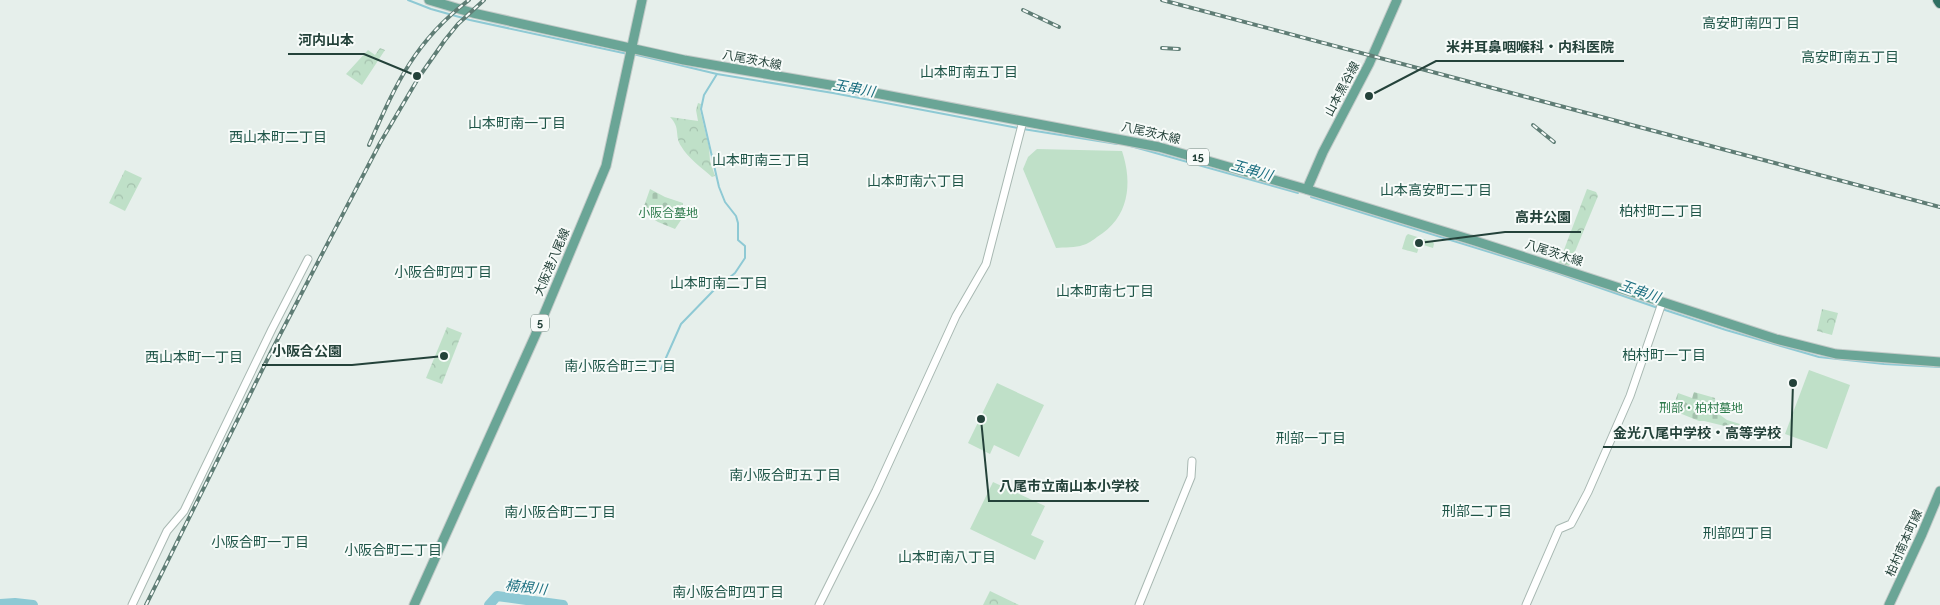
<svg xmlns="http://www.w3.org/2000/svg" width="1940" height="605" font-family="Raleway,'Noto Sans JP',sans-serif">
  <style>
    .forest { fill: url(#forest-crowns) }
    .cemetery { fill: url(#cemetery-stones) }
    .pitch { fill: #bfe0c8 }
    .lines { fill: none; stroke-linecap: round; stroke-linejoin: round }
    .stream { stroke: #8ec9d4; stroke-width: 2 }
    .river { stroke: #8ec9d4; stroke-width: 10 }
    .minor-casing { stroke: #a8b8b2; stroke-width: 9 }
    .major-casing { stroke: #c2cac8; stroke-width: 11 }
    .highway-casing { stroke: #c2cac8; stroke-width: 12 }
    .minor { stroke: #fff; stroke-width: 7 }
    .major { stroke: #6aa596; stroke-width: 9 }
    .highway { stroke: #2f6f62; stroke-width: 10 }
    .rail-casing { stroke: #5f7d75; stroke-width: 4 }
    .rail { stroke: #f7fbf9; stroke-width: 2; stroke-dasharray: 5.5; stroke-linecap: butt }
    .labels { text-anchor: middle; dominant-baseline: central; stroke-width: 4; stroke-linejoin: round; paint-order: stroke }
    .shield { fill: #f7fbf9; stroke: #637a73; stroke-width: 1 }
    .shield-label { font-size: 11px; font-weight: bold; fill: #24423a }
    .street-label { font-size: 12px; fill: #24423a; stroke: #f7fbf9 }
    .park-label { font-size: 12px; fill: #2d7a4b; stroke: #f7fbf9 }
    .neighbourhood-label { font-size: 14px; fill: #1f5548; stroke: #f7fbf9 }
    .water-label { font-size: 14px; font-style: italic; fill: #1c6f80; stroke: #f7fbf9 }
    .leader { fill: none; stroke: #24423a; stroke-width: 2 }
    .callout-dot { fill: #24423a; stroke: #f7fbf9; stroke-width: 2 }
    .callout-label { font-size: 14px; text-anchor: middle; font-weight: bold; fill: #24423a; stroke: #f7fbf9; stroke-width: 4; stroke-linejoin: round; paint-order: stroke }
  </style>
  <defs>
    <pattern id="forest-crowns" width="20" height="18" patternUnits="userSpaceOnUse" patternTransform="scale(1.25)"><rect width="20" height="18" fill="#bfe0c8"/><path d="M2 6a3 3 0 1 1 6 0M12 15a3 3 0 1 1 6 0" fill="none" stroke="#a4c1ad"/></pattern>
    <pattern id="cemetery-stones" width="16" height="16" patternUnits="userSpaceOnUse" patternTransform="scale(1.25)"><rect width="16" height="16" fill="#bfe0c8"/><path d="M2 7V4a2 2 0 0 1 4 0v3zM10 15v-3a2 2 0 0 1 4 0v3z" fill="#a4c1ad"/></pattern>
  </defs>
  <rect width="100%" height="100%" fill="#e6efeb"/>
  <g class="forest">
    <path d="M380 48 385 50 362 85 346 74 368 50 375 55Z"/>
    <path d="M698 103 701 104 700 110 709 147 710 161 715 176 712 177C702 168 688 158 681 146 674 136 681 128 670 117L698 121 696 110Z"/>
    <path d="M125 170 142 178 125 211 109 203Z"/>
    <path d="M1587 189 1596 192 1598 196 1569 266 1559 263Z"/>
    <path d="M1408 234 1433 242 1434 244 1433 248 1420 244 1417 253 1402 249 1406 236Z"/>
    <path d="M1822 309 1838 313 1832 335 1817 331Z"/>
    <path d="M447 327 462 333 442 384 426 378Z"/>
    <path d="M990 591 1019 605H983Z"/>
  </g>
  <g class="cemetery">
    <path d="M650 189 665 197 683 203 681 220 675 229 658 222 642 212Z"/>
    <path d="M1694 392 1715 398 1716 412 1727 420 1740 424 1737 429 1704 421H1699L1672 410 1678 393 1692 398Z"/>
  </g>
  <g class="pitch">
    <path d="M1037 149 1122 151C1133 184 1129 218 1097 237 1093 240 1088 244 1083 245 1076 248 1064 247 1056 248L1023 169 1028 157Z"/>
    <path d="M1809 370 1850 385 1827 449 1785 434Z"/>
    <path d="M997 383 1044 405 1019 457 994 445 990 454 968 443Z"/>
    <path d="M993 482 1045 506 1031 535 1044 541 1035 560 970 529Z"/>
  </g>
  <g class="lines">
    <g class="stream">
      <path d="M408 0 431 9 470 20 628 54"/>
      <path d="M633 54 717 74 833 93 1018 128"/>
      <path d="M1023 129 1117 144"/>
      <path d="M1127 145 1298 193"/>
      <path d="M1311 197 1554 272 1658 308"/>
      <path d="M1662 309 1726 330 1819 357 1884 364 1940 367"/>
      <path d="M661 369 681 324 714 290 735 273 745 258V246L738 240V223L736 216 725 202 719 187 701 109 704 95 717 74"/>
    </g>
    <g class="river">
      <path d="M0 604 15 603 33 605"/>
      <path d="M489 605 497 596 563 605"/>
    </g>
    <g class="minor-casing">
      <g id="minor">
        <path d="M132 605 167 531 184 511 272 329 308 259"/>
        <path d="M819 605 876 491 956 316 986 264 1023 121"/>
        <path d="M1139 605 1191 477 1192 461"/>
        <path d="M1526 605 1559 529 1571 524 1588 492 1630 396 1662 303"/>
      </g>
    </g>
    <g class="major-casing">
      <g id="major">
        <path d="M429 0 473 13 684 60 859 90 1159 147 1302 188 1475 241 1776 339 1836 354 1940 362"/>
        <path d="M1307 189 1323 152 1369 64 1397 0"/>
        <path d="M414 605 535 336 606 166 642 0"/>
        <path d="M1889 605 1922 534 1940 491"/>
      </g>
    </g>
    <g class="highway-casing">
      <path id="highway" d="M1938 0 1940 3"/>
    </g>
    <use href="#minor" class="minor"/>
    <use href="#major" class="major"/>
    <use href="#highway" class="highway"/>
    <g class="rail-casing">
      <g id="rail">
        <path d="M1162 0 1940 207"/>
        <path d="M1023 10 1059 27"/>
        <path d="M1162 48 1179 49"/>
        <path d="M1533 125 1554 142"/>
        <path d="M369 145C396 84 414 42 469 0"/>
        <path d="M146 605 271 352 380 143 419 77 445 40 458 24 484 0"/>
      </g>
    </g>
    <use href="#rail" class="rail"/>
  </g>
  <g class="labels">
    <g class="shield">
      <rect x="1187" y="148.5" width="22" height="17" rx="4"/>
      <rect x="531" y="314.5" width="18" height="17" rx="4"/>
    </g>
    <g class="shield-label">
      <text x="1198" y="157">15</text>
      <text x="540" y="323">5</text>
    </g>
    <g class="street-label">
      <text transform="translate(752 60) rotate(11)">八尾茨木線</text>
      <text transform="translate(1342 89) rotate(-62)">山本黒谷線</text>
      <text transform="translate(1151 133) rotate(13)">八尾茨木線</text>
      <text transform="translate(1554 253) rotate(18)">八尾茨木線</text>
      <text transform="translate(552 262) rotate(-67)">大阪港八尾線</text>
      <text transform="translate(1904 543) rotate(-66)">柏村南本町線</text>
    </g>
    <g class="park-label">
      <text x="668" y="213">小阪合墓地</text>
      <text x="1701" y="408">刑部・柏村墓地</text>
    </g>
    <g class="neighbourhood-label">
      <text x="1751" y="23">高安町南四丁目</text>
      <text x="1850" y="57">高安町南五丁目</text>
      <text x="969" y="72">山本町南五丁目</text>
      <text x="517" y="123">山本町南一丁目</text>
      <text x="278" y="137">西山本町二丁目</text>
      <text x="761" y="160">山本町南三丁目</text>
      <text x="916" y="181">山本町南六丁目</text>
      <text x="1436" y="190">山本高安町二丁目</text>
      <text x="1661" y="211">柏村町二丁目</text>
      <text x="443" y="272">小阪合町四丁目</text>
      <text x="719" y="283">山本町南二丁目</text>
      <text x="1105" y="291">山本町南七丁目</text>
      <text x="1664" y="355">柏村町一丁目</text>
      <text x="194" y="357">西山本町一丁目</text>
      <text x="620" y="366">南小阪合町三丁目</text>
      <text x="1311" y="438">刑部一丁目</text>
      <text x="785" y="475">南小阪合町五丁目</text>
      <text x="1477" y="511">刑部二丁目</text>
      <text x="560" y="512">南小阪合町二丁目</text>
      <text x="1738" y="533">刑部四丁目</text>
      <text x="260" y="542">小阪合町一丁目</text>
      <text x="393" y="550">小阪合町二丁目</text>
      <text x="947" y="557">山本町南八丁目</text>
      <text x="728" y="592">南小阪合町四丁目</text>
    </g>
    <g class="water-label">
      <text transform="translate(854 88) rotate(10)">玉串川</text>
      <text transform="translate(1252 170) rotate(16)">玉串川</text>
      <text transform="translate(1640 291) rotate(19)">玉串川</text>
      <text transform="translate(526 587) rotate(7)">楠根川</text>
    </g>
  </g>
  <path class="leader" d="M417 76L364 54H288M1369 96L1436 61H1624M1419 243L1505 232H1581M444 356L352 365H262M1793 383L1791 447H1603M981 419L989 501H1149"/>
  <g class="callout-dot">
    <circle cx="417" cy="76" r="5"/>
    <circle cx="1369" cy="96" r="5"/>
    <circle cx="1419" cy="243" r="5"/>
    <circle cx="444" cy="356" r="5"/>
    <circle cx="1793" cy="383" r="5"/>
    <circle cx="981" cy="419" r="5"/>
  </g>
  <g class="callout-label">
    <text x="326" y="45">河内山本</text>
    <text x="1530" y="52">米井耳鼻咽喉科・内科医院</text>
    <text x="1543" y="222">高井公園</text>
    <text x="307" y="356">小阪合公園</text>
    <text x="1697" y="438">金光八尾中学校・高等学校</text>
    <text x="1069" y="491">八尾市立南山本小学校</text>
  </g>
</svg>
